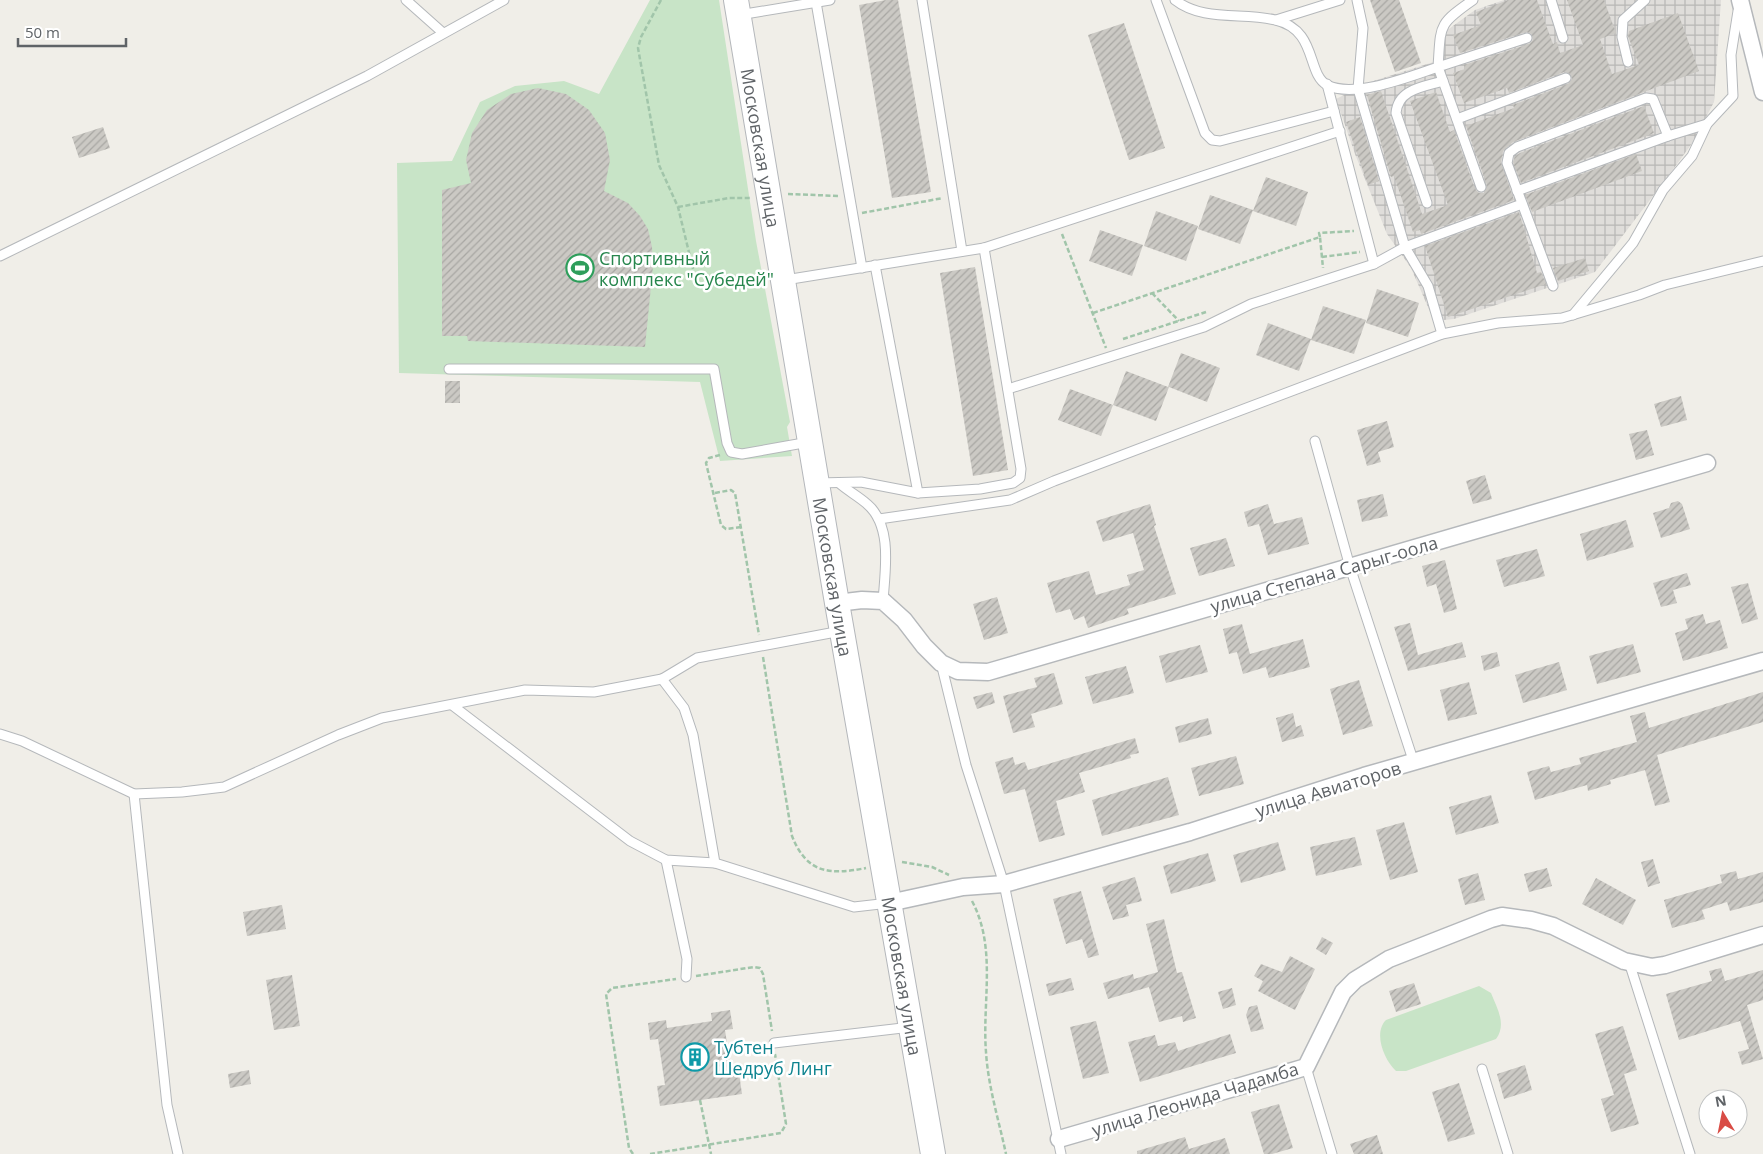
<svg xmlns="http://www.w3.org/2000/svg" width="1763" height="1154" font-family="'Open Sans',sans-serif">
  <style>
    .industrial { fill: url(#industrial-grid) }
    .green { fill: #c8e4c7 }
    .building { fill: url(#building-hatch) }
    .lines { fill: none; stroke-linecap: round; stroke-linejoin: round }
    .service-casing { stroke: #b5b8bb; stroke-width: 11 }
    .minor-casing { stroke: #b5b8bb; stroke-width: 19 }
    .secondary-casing { stroke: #b4b7bb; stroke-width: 26 }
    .path { stroke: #a1c5aa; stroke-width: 2.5; stroke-dasharray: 5 2.5; stroke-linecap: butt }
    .service { stroke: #fff; stroke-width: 9 }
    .minor { stroke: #fff; stroke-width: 16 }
    .secondary { stroke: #fff; stroke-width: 24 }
    .labels { text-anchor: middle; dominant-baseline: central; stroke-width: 5; stroke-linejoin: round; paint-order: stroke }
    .street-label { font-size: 18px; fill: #5f6367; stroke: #fff }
    .leisure-label { font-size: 18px; fill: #27864d; stroke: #fff; text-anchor: start }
    .culture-label { font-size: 18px; fill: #0d838f; stroke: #fff; text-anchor: start }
  </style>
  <defs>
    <pattern id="industrial-grid" width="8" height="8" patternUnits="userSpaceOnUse" patternTransform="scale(1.25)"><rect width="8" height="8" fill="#dfddda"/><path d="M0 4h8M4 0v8" fill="none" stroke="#b8b7b5"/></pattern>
    <pattern id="building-hatch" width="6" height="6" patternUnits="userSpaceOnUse" patternTransform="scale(1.25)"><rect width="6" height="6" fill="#cbc9c4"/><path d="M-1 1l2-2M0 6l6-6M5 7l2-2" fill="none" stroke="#a8a7a3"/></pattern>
  </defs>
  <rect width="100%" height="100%" fill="#f0eee8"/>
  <path class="industrial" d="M1504 0H1721L1714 102 1693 142 1669 175 1595 272 1454 319 1434 321 1411 268 1387 234 1355 154 1336 99 1370 82 1443 59 1446 31 1475 10Z"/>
  <g class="green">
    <path d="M650 0H719L756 241 790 422 787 427 792 456 720 461 700 382 399 373 397 163 452 161 480 102 515 86 564 81 599 94Z"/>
    <path d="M1479 986 1491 993C1497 1008 1507 1024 1496 1039L1406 1071H1396C1384 1060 1373 1033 1386 1020Z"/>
  </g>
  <g class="building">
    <path d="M886 0H898L931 192 892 198 859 5Z"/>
    <path d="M1370 0H1399L1421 63 1395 72Z"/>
    <path d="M1508 0H1537L1553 44 1557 42 1560 53 1583 45 1567 0H1604L1616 33 1600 39 1612 74 1639 65 1628 36 1629 31 1678 13 1699 71 1513 142 1503 151 1501 162 1514 200 1421 234 1420 230 1413 232 1394 176 1391 177 1367 95 1381 91 1422 214 1448 205 1410 101 1436 92 1450 132 1454 130 1475 189 1479 193H1484L1487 185 1466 126 1514 108 1513 105 1568 84 1572 79 1570 74 1564 72 1509 93 1507 88 1464 103 1453 73 1465 69 1464 65 1529 44 1533 40 1532 34 1526 32 1460 53 1453 35 1481 25 1476 12Z"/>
    <path d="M1124 23 1165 148 1129 160 1088 35Z"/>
    <path d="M538 88 566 94 589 110 605 133 610 160 604 191 628 203 640 216 648 229 652 247 653 266 645 347 468 341 467 336H442V190L471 183 466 160 472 133 487 110 511 94Z"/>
    <path d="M1644 106 1654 133 1521 183 1513 162 1515 157 1520 153Z"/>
    <path d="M1360 117 1379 181 1368 185 1346 122Z"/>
    <path d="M103 127 110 148 79 158 72 137Z"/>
    <path d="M1636 154 1642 171 1532 212 1525 195Z"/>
    <path d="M1266 177 1308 192 1296 226 1253 211Z"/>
    <path d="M1210 195 1253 210 1240 244 1198 229Z"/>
    <path d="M1156 211 1198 226 1186 261 1144 246Z"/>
    <path d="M1519 212 1537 273 1541 272 1546 284 1448 317 1425 246Z"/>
    <path d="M1100 230 1143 245 1132 276 1089 261Z"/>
    <path d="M1585 258 1589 271 1558 281 1553 268Z"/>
    <path d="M975 267 1008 470 973 476 940 273Z"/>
    <path d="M1377 289 1419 303 1408 337 1366 323Z"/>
    <path d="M1323 306 1366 320 1354 354 1311 340Z"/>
    <path d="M1268 323 1311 339 1299 371 1256 355Z"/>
    <path d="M1181 353 1220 368 1207 402 1169 387 1156 421 1113 405 1126 371 1168 387Z"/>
    <rect x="445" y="381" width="15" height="22"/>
    <path d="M1070 389 1113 405 1101 436 1058 420Z"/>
    <path d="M1681 396 1687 420 1661 427 1654 404Z"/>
    <path d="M1387 421 1394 447 1378 452 1381 462 1367 466 1357 430Z"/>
    <path d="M1647 430 1654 455 1636 460 1629 434Z"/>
    <path d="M1485 475 1492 499 1473 504 1466 481Z"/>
    <path d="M1383 494 1388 516 1362 522 1357 500Z"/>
    <path d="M1678 501 1682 504 1690 529 1661 538 1653 513 1669 508 1671 503Z"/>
    <path d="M1150 504 1156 525 1154 526 1176 594 1127 609 1129 614 1088 628 1084 616 1074 620 1070 609 1056 613 1047 583 1089 571 1096 595 1130 585 1127 575 1144 570 1133 533 1103 542 1096 521Z"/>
    <path d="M1268 504 1274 524 1302 517 1309 544 1268 555 1259 524 1248 527 1244 512Z"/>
    <path d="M1626 520 1634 547 1587 561 1580 534Z"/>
    <path d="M1226 538 1235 566 1199 576 1190 548Z"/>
    <path d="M1537 549 1545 576 1504 587 1496 560Z"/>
    <path d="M1445 560 1457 609 1444 613 1436 584 1427 587 1422 566Z"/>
    <path d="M1687 573 1691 585 1673 590 1677 603 1661 607 1653 583Z"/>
    <path d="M1748 583 1758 619 1742 624 1731 587Z"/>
    <path d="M997 597 1008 633 984 640 973 604Z"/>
    <path d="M1703 614 1706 624 1720 620 1728 648 1683 661 1675 633 1688 629 1685 619Z"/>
    <path d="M1410 623 1418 655 1462 642 1466 657 1408 671 1394 627Z"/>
    <path d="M1242 624 1250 654 1303 639 1310 667 1269 678 1266 667 1243 674 1237 652 1229 654 1223 629Z"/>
    <path d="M1633 644 1641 672 1597 684 1589 656Z"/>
    <path d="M1200 645 1208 672 1166 683 1159 656Z"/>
    <path d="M1497 652 1500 666 1484 671 1481 656Z"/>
    <path d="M1559 662 1567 690 1523 703 1515 675Z"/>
    <path d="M1126 666 1134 693 1093 704 1085 677Z"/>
    <path d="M1054 673 1063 704 1031 714 1035 727 1013 733 1003 696 1037 687 1034 678Z"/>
    <path d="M1359 680 1373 726 1343 735 1330 689Z"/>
    <path d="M1469 682 1477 714 1448 721 1440 690Z"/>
    <path d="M992 692 995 703 977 709 973 697Z"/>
    <path d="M1763 692V722L1657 755 1670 802 1655 806 1645 770 1610 780 1611 784 1588 791 1587 785 1535 800 1527 772 1549 766 1551 772 1581 764 1579 758 1637 742 1630 716 1645 712 1649 728Z"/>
    <path d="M1293 713 1296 727 1301 725 1304 736 1282 742 1276 718Z"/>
    <path d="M1208 718 1212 734 1179 743 1175 727Z"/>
    <path d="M1135 738 1139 753 1130 755 1131 758 1079 773 1085 792 1056 801 1065 835 1039 842 1025 789 1004 794 995 762 1013 757 1015 765 1025 762 1028 770Z"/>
    <path d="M1236 756 1244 784 1199 796 1191 768Z"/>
    <path d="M1168 777 1179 815 1102 836 1092 800Z"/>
    <path d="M1491 795 1499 823 1456 835 1449 807Z"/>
    <path d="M1404 822 1418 872 1390 880 1376 830Z"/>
    <path d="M1355 837 1362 865 1316 876 1310 847Z"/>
    <path d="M1278 842 1286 870 1241 883 1233 855Z"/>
    <path d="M1208 853 1216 881 1171 894 1163 866Z"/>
    <path d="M1653 859 1660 883 1648 887 1641 862Z"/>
    <path d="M1547 868 1552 886 1529 892 1524 874Z"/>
    <path d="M1736 871 1738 879 1763 872V902L1730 911 1727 902 1702 910 1705 919 1672 928 1664 900 1722 883 1720 875Z"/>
    <path d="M1478 873 1485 900 1465 905 1458 879Z"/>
    <path d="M1135 877 1142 901 1126 905 1129 916 1113 920 1102 887Z"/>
    <path d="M1596 878 1636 900 1623 925 1582 904Z"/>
    <path d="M1081 891 1099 955 1088 958 1082 939 1066 944 1053 899Z"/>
    <path d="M282 905 286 929 247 936 243 912Z"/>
    <path d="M1164 919 1177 973 1182 972 1196 1018 1183 1022 1182 1016 1159 1022 1149 987 1108 999 1103 983 1133 974 1134 979 1158 972 1146 924Z"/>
    <path d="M1322 937 1333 943 1326 955 1316 949Z"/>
    <path d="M1290 956 1315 969 1295 1010 1258 991 1263 981 1254 976 1261 964 1282 972Z"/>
    <path d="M1721 968 1725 981 1763 970V1000L1747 1005 1763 1059 1742 1065 1738 1052 1749 1049 1740 1021 1679 1040 1666 994 1712 981 1709 971Z"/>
    <path d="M292 975 300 1026 274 1030 266 980Z"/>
    <path d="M1071 978 1074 990 1049 996 1046 984Z"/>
    <path d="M1414 983 1421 1004 1396 1012 1389 991Z"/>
    <path d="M1232 988 1236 1005 1223 1009 1218 992Z"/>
    <path d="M1257 1005 1264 1029 1251 1032 1246 1015 1249 1007Z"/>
    <path d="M730 1010 733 1029 725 1030 732 1075 739 1073 742 1094 660 1106 657 1086 665 1085 658 1039 650 1040 648 1023 666 1020 667 1028 712 1021 711 1013Z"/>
    <path d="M1096 1021 1109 1073 1083 1079 1070 1027Z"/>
    <path d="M1623 1026 1637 1070 1624 1074 1639 1124 1611 1132 1601 1099 1614 1095 1595 1034Z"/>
    <path d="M1230 1034 1236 1053 1140 1082 1128 1042 1155 1035 1158 1046 1175 1042 1178 1051Z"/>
    <path d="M1525 1065 1532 1090 1504 1099 1497 1074Z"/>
    <path d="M249 1070 251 1084 230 1088 228 1074Z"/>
    <path d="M1459 1083 1475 1134 1448 1142 1432 1092Z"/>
    <path d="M1279 1104 1293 1148 1272 1154H1264L1251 1112Z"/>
    <path d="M1377 1135 1383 1154H1354L1350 1144Z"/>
    <path d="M1185 1137 1189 1149 1225 1138 1230 1154H1137V1151Z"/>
  </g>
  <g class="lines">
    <g class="service-casing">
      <g id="service">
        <path d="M406 0 442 32"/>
        <path d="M922 0 962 251"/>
        <path d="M1156 0 1205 133 1212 140 1220 141 1334 111"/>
        <path d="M1175 0C1203 22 1243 12 1275 20 1318 30 1306 73 1327 85 1354 99 1411 76 1438 67 1441 25 1437 25 1473 0"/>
        <path d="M1357 0 1363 28 1358 89 1405 247 1522 204"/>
        <path d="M1551 0 1563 38"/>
        <path d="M816 2 862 268"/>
        <path d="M739 15 830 0"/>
        <path d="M1276 20 1340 0"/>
        <path d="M1628 62 1622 37 1623 20 1645 0"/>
        <path d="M1327 84 1374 264"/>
        <path d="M1457 119 1566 78"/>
        <path d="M1481 187 1438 67 1527 38"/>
        <path d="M1517 191 1668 136"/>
        <path d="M1427 203 1396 113C1398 89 1423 87 1443 81"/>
        <path d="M0 256 367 76 504 0"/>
        <path d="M875 265 918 493"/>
        <path d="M785 280 984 248 1340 131"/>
        <path d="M1553 286 1507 163 1509 153 1517 147 1646 98 1653 99 1668 136 1707 124"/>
        <path d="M1573 315 1633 243 1663 190 1692 156 1707 124 1733 96 1731 55 1738 11"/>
        <path d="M449 369H714L727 443 731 452 742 454 809 442"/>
        <path d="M1008 389 1204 327 1251 304 1374 264 1405 247 1428 286 1442 334"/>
        <path d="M1315 441 1350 567 1414 763"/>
        <path d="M817 483 861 482 918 493 980 489 1013 483 1020 478 1021 469 984 248"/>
        <path d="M839 483C848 491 858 496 867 504 893 526 885 571 883 601"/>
        <path d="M879 519 1010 500 1054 481 1442 334 1498 323 1562 318 1639 295 1665 285 1763 261"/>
        <path d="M841 631 697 658 662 679 684 708 693 735 715 863 854 907 889 903"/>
        <path d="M941 663 966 765 1004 884 1061 1154"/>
        <path d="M452 705 630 841 666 860 715 863"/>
        <path d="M0 734 22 741 134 794 182 792 224 787 338 735 382 718 525 690 594 692 662 679"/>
        <path d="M134 794 167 1105 178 1154"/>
        <path d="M666 860 687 959 686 977"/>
        <path d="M1629 962 1690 1154"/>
        <path d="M774 1043 911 1027"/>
        <path d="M1306 1067 1332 1154"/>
        <path d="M1482 1069 1508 1154"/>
      </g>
    </g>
    <g class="minor-casing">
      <g id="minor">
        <path d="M1740 0 1763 92"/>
        <path d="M837 603 862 600 883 601 904 620 924 646 941 663 958 671 988 672 1707 463"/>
        <path d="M889 903 963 887 1004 884 1190 832 1364 776 1763 661"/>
        <path d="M1059 1139 1306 1067 1343 992 1355 980 1389 959 1491 919 1502 916 1531 920 1553 926 1624 961 1652 967 1665 965 1763 935"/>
      </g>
    </g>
    <g class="secondary-casing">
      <g id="secondary">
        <path id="s1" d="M736 0 837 603 933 1154"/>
      </g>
    </g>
    <g class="path">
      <path d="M661 0 641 37 638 48 659 165 678 207 693 269"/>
      <path d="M788 194 840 196"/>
      <path d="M678 207 729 198H750"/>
      <path d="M862 213 943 198"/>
      <path d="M1062 234 1106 348"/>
      <path d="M1320 237 1319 233 1354 231"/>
      <path d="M1322 257 1360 252"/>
      <path d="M1152 293 1179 321"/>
      <path d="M1093 313 1320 237 1323 268"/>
      <path d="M1123 339 1206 312"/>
      <path d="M720 455 709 458 706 463 721 525 726 529 741 527"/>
      <path d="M715 493 731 490 735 493 759 635"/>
      <path d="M763 657 792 836C807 874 830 875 866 868"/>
      <path d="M902 862 932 867 949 875"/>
      <path d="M972 901C997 948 982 1002 986 1052 988 1086 999 1121 1006 1154"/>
      <path d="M696 976 754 967 760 968 763 974 772 1031"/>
      <path d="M700 1100 711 1154"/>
      <path d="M633 1154 629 1148 606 994 612 988 676 979"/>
      <path d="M650 1154 781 1133 786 1124 775 1054"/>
    </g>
    <use href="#service" class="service"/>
    <use href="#minor" class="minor"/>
    <use href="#secondary" class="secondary"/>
  </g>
  <defs>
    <g id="stadium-ring" transform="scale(1.4375)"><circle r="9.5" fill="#fff" stroke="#2e9e5b" stroke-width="1.5"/><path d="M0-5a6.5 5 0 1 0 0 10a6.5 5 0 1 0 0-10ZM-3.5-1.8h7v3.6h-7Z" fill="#2e9e5b"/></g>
    <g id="building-ring" transform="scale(1.4375)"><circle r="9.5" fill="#fff" stroke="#0f9aa8" stroke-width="1.5"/><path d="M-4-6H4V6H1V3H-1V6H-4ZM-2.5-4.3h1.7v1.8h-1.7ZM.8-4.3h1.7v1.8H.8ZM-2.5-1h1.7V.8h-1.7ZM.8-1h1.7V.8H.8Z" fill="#0f9aa8"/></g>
  </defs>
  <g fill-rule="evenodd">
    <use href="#stadium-ring" x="580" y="268"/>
    <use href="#building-ring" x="695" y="1057"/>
  </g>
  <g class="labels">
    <g class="street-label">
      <text stroke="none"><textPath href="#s1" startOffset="150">Московская улица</textPath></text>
      <text transform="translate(1324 574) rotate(-16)">улица Степана Сарыг-оола</text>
      <text stroke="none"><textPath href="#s1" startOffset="585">Московская улица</textPath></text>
      <text transform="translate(1328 789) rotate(-17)">улица Авиаторов</text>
      <text stroke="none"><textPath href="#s1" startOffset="990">Московская улица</textPath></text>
      <text transform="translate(1195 1099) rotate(-17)">улица Леонида Чадамба</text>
    </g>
    <g class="leisure-label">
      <text x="599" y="258">Спортивный<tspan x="599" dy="21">комплекс "Субедей"</tspan></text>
    </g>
    <g class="culture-label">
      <text x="714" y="1047">Тубтен<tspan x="714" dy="21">Шедруб Линг</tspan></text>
    </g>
  </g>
  <g transform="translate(1723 1114) rotate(350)"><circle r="24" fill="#ffffff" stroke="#bfc1c2"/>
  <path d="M0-4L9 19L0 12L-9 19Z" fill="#d94c45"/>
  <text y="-8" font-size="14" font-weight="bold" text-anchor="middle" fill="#5f6367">N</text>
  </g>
  <path d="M18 38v8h108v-8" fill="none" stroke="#5f6367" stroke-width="2.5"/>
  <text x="25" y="38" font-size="15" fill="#5f6367" stroke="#ffffff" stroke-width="4" paint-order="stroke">50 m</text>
</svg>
